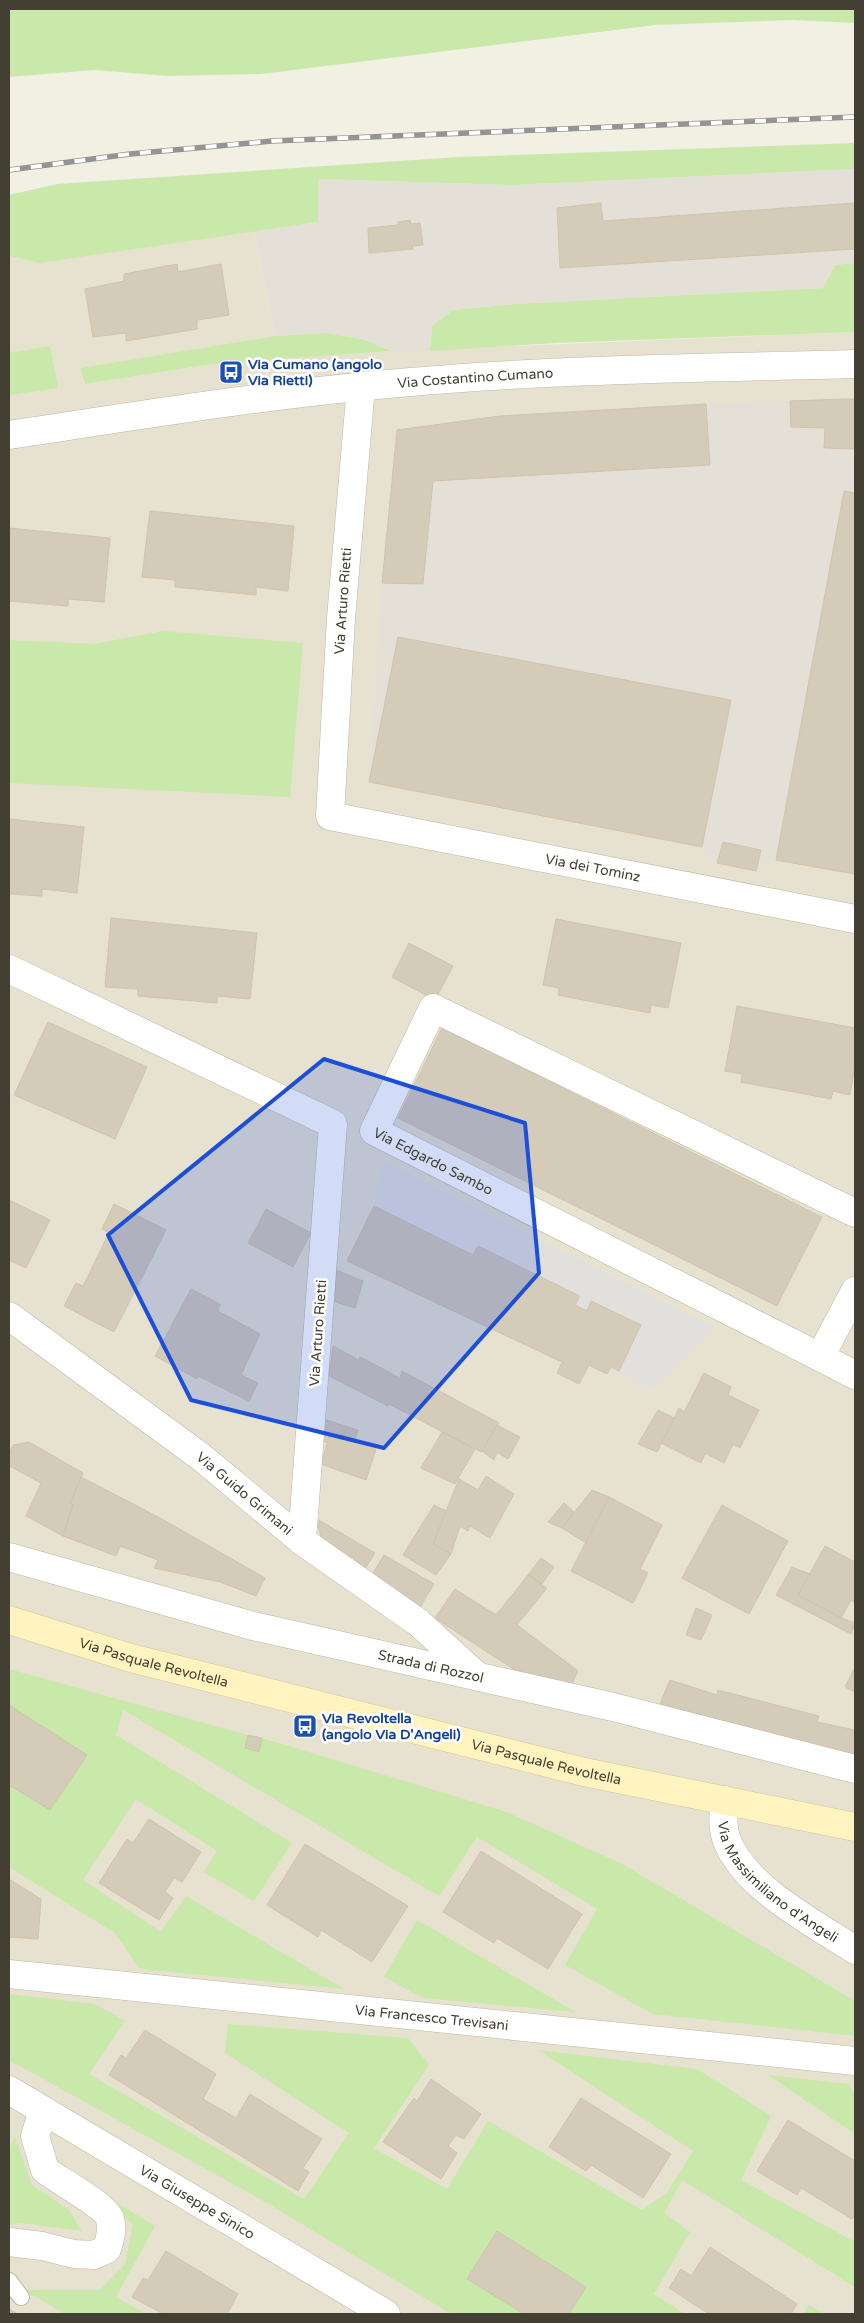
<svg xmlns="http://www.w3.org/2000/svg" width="864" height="2323" font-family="'Varela Round',sans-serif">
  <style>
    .residential { fill: #e7e1d0 }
    .industrial { fill: #e4e0d8 }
    .green { fill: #c8e9a9 }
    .parking { fill: #e2e0dc }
    .building { fill: #d4cbb8; stroke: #d0c4ab }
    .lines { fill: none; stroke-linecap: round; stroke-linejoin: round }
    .service-casing { stroke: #beb7a5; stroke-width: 18 }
    .minor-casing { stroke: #beb7a5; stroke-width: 29 }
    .secondary-casing { stroke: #d4c890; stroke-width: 29 }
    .service { stroke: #fff; stroke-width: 16 }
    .minor { stroke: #fff; stroke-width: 28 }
    .secondary { stroke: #fff4c0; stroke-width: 28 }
    .rail-casing { stroke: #949494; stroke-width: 5.5 }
    .rail { stroke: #fff; stroke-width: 4; stroke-dasharray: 11; stroke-linecap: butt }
    .marked { fill: #1d4ed8; fill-opacity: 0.2; stroke: #1d4ed8; stroke-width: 4; stroke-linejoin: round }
    .labels { text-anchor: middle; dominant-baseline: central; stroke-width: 5; stroke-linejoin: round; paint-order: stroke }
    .transit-label { font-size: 14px; font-weight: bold; fill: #164399; stroke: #fff; text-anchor: start }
    .street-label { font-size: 14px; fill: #443f33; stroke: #fff }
  </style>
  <rect width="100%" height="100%" fill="#f2efe3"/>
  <path class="residential" d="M254 231 275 336 80 368 85 384 212 364 391 351 855 332V2314H9V256L40 263Z"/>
  <g class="industrial">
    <path d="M855 169V263L835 265 823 288 515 304 453 310 432 326 430 351H391L362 339 325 333 275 336 254 231 318 222 319 179 513 185Z"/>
    <path d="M855 399V874L776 860 756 871 717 863 701 847 369 782 382 583 397 430 500 416 706 404Z"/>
  </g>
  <g class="green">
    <path d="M9 9H855V23L793 20 655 25 261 74 168 76 94 70 9 77Z"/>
    <path d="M855 143V169L513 185 319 179 318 222 40 263 9 256V195L57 184 459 157Z"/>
    <path d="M855 263V332L555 343 430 351 432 326 453 310 515 304 823 288 835 265Z"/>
    <path d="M325 333 362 339 391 351 212 364 85 384 80 368 275 336Z"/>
    <path d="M50 346 58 388 9 395V353Z"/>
    <path d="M164 631 303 643 290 797 9 783V640L94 644Z"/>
    <path d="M9 1669 248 1735 245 1748 258 1751 262 1738 507 1812 622 1864 855 2001V2036L653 2014 565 1965 597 1909 477 1837 439 1896 123 1710 116 1735 292 1843 254 1901 204 1872 217 1851 136 1799 83 1880 161 1932 186 1896 344 1989 140 1969 115 1933 9 1867Z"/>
    <path d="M417 1920 576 2012 423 1998 384 1977Z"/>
    <path d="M9 1994 95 2004 125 2021 89 2074 304 2199 349 2133 225 2053 228 2024 408 2038 429 2065 374 2148 447 2189 488 2121 642 2210 667 2193 693 2151 538 2050 697 2069 771 2116 741 2180 855 2242V2287L682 2180 664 2213 690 2232 654 2294 685 2314H451L269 2204 9 2060Z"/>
    <path d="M768 2075 849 2084 855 2094V2134Z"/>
    <path d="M15 2137 32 2185 69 2210 82 2231 21 2223 9 2225V2149Z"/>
    <path d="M61 2169 155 2226 116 2297 146 2314H65L24 2290H100L125 2264 133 2224Z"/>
    <path d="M809 2305 824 2314H803Z"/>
  </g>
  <path class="parking" d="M383 1161 715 1328 652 1389 610 1370 611 1367 619 1371 641 1325 591 1302 587 1311 575 1305 579 1296 479 1246 473 1255 374 1206Z"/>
  <g class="building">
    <path d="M601 203 603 221 855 203V249L560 268 557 208Z"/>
    <path d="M410 220 411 224 420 223 423 245 412 246 413 249 369 253 368 228 398 225V222Z"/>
    <path d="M177 264 178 272 221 264 229 315 197 320V329L126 341V333L93 337 85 289 124 281V274Z"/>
    <path d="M843 399H855V449L824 448 825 428 791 427 790 401Z"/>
    <path d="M706 404 710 465 433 481 423 584 382 583 397 430 500 416Z"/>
    <path d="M844 491 855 493V874L776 860Z"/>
    <path d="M150 511 294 526 288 591 256 587V595L175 587V580L142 577Z"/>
    <path d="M9 528 110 538 104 602 68 599V606L9 601Z"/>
    <path d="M398 637 731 700 702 847 369 782Z"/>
    <path d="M9 819 84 827 77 893 42 889V896L9 894Z"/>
    <path d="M723 842 761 850 756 871 717 863Z"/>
    <path d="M111 918 257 933 250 999 217 996V1003L138 996V989L105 987Z"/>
    <path d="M556 919 681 943 668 1008 651 1005 650 1013 558 995 559 988 543 985Z"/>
    <path d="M409 943 453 966 435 1000 392 977Z"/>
    <path d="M737 1006 855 1028V1066L850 1095 833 1091 831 1099 741 1082 742 1074 725 1071Z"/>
    <path d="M48 1022 147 1067 115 1139 14 1095Z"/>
    <path d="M442 1028 822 1217 777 1306 398 1118Z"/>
    <path d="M9 1200 50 1220 26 1268 9 1260Z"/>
    <path d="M114 1204 166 1230 114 1332 64 1306 76 1283 83 1286 109 1233 102 1229Z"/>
    <path d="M374 1206 473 1255 478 1246 580 1296 575 1305 587 1311 591 1301 641 1325 619 1371 611 1367 607 1374 589 1365 579 1384 557 1373 562 1362 347 1261Z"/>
    <path d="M266 1209 311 1233 293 1267 248 1243Z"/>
    <path d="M336 1270 363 1281 355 1308 335 1302Z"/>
    <path d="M191 1289 220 1304 218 1311 260 1334 241 1375 258 1383 249 1401 198 1376 197 1379 155 1356Z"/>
    <path d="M333 1346 359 1360 360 1357 400 1378 402 1371 499 1423 481 1452 389 1404 388 1406 329 1376Z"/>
    <path d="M704 1373 731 1387 728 1395 759 1410 740 1448 733 1444 724 1463 705 1453 701 1463 661 1443 679 1408 684 1412Z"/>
    <path d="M658 1410 674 1418 657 1452 638 1444Z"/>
    <path d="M323 1419 358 1430 355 1439 331 1431 328 1443 320 1440Z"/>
    <path d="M497 1425 520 1437 508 1459 497 1452 494 1460 482 1451Z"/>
    <path d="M331 1431 377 1446 366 1480 321 1464Z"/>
    <path d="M442 1432 475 1449 455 1484 421 1468Z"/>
    <path d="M29 1442 83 1473 70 1503 73 1505 63 1536 26 1516 41 1483 9 1466V1454L13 1445Z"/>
    <path d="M486 1476 514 1494 490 1538 470 1526 468 1531 460 1526 451 1554 433 1544 459 1479 478 1490Z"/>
    <path d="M81 1477 162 1519 265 1578 256 1596 220 1582 154 1568 158 1560 120 1546 116 1556 63 1536 73 1505 70 1503Z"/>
    <path d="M592 1490 609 1497 586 1543 562 1528Z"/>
    <path d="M609 1497 662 1525 640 1569 648 1573 633 1603 571 1571Z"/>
    <path d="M564 1503 574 1512 562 1528 548 1522Z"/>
    <path d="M434 1505 446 1511 433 1544 451 1554 436 1575 403 1555Z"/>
    <path d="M722 1505 788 1541 749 1614 682 1578Z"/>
    <path d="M317 1519 375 1553 361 1575 324 1552Z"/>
    <path d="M825 1546 855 1562V1603L851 1600 841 1618 798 1595Z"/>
    <path d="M384 1555 434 1584 419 1609 370 1578Z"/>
    <path d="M541 1558 554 1567 542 1584 528 1575Z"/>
    <path d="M792 1567 810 1574 798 1595 841 1618 855 1623 851 1634 776 1595Z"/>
    <path d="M528 1575 547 1588 517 1625 578 1671 571 1686 521 1674 435 1618 455 1589 496 1615Z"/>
    <path d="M696 1608 712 1615 701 1640 686 1635Z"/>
    <path d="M855 1667V1692L845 1687Z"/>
    <path d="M670 1680 717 1695 718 1690 819 1716 817 1722 855 1730V1760L658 1709Z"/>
    <path d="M9 1705 87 1755 50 1810 9 1785Z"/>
    <path d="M248 1735 262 1738 259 1752 245 1748Z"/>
    <path d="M149 1819 201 1852 182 1882 174 1878 165 1892 173 1898 159 1920 99 1883 127 1839 133 1843Z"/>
    <path d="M305 1844 408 1906 372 1962 321 1930 318 1937 267 1905Z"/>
    <path d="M481 1851 582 1914 548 1969 497 1938 494 1943 443 1912Z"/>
    <path d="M9 1879 41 1899 38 1939 9 1937Z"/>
    <path d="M145 2030 216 2074 203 2099 236 2118 250 2094 322 2139 303 2168 309 2172 298 2191 109 2075 121 2055 126 2058Z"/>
    <path d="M431 2079 481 2114 464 2139 456 2135 448 2146 457 2153 441 2179 383 2142 414 2098 417 2101Z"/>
    <path d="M581 2098 671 2154 643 2198 591 2165 586 2171 549 2147Z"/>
    <path d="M788 2120 855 2161V2214L852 2219 801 2188 797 2195 757 2171Z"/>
    <path d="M497 2231 586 2287 569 2314H524L467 2279Z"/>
    <path d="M710 2247 797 2304 791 2314H709L669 2288 681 2269 691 2276Z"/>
    <path d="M166 2251 238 2294 227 2314H163L132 2297 143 2278 148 2280Z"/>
    <path d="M9 2309 18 2314H9Z"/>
  </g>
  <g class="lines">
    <g class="service-casing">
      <path id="service" d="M9 2281 21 2297"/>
    </g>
    <g class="minor-casing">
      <g id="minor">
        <path id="s1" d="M361 386 341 618 330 816 855 919"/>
        <path id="s2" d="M9 435C142 415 276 393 411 382 559 369 707 368 855 364"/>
        <path d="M9 969 333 1124 302 1541"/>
        <path id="s3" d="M855 1213 433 1008 374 1131 820 1357 855 1291"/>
        <path id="s4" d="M9 1316 201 1457 302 1541 419 1623 476 1675"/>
        <path d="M820 1357 855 1375"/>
        <path id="s5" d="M9 1557 253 1626 613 1707 855 1769"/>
        <path id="s6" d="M725 1800C723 1812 722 1825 726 1838 742 1886 815 1924 855 1950"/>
        <path id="s7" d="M9 1974 855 2061"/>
        <path id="s8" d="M9 2090 386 2314"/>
        <path d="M9 2242 42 2246 74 2254 94 2255 107 2249C110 2239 113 2229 110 2219 106 2206 58 2180 45 2170L35 2136 43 2111"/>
      </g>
    </g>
    <g class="secondary-casing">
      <g id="secondary">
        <path id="s9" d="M9 1620 131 1658 584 1772 855 1827"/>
      </g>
    </g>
    <use href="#service" class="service"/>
    <use href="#minor" class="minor"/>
    <use href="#secondary" class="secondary"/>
    <g class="rail-casing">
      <path id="rail" d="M9 170 130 154 272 141 855 117"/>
    </g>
    <use href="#rail" class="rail"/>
  </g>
  <path class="marked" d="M324 1059 525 1123 539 1273 384 1448 191 1400 108 1235Z"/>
  <defs>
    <g id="bus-square" transform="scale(1.25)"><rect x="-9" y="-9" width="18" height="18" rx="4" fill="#1a4fb4" stroke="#fff"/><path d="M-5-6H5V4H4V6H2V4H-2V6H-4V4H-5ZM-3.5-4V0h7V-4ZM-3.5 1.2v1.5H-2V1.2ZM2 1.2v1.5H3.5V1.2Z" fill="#fff"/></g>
  </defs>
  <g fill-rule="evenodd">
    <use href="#bus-square" x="231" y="372"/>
    <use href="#bus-square" x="305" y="1726"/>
  </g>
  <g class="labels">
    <g class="transit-label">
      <text x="248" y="364">Via Cumano (angolo<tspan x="248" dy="16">Via Rietti)</tspan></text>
      <text x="322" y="1718">Via Revoltella<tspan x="322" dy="16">(angolo Via D'Angeli)</tspan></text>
    </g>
    <g class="street-label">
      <text stroke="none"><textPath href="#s2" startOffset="470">Via Costantino Cumano</textPath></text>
      <text transform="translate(343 601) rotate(-86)">Via Arturo Rietti</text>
      <text stroke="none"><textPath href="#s1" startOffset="699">Via dei Tominz</textPath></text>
      <text stroke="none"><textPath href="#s3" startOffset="672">Via Edgardo Sambo</textPath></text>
      <text transform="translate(318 1333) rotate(-86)">Via Arturo Rietti</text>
      <text stroke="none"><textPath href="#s4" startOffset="295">Via Guido Grimani</textPath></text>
      <text stroke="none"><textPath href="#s9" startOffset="151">Via Pasquale Revoltella</textPath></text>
      <text stroke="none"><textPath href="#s5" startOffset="436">Strada di Rozzol</textPath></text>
      <text stroke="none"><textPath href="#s9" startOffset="556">Via Pasquale Revoltella</textPath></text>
      <text stroke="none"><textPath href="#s6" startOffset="106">Via Massimiliano d'Angeli</textPath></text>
      <text stroke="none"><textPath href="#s7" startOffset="425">Via Francesco Trevisani</textPath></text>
      <text stroke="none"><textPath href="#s8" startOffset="219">Via Giuseppe Sinico</textPath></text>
    </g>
  </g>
  <rect width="864" height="2323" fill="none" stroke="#443f33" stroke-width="20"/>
</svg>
